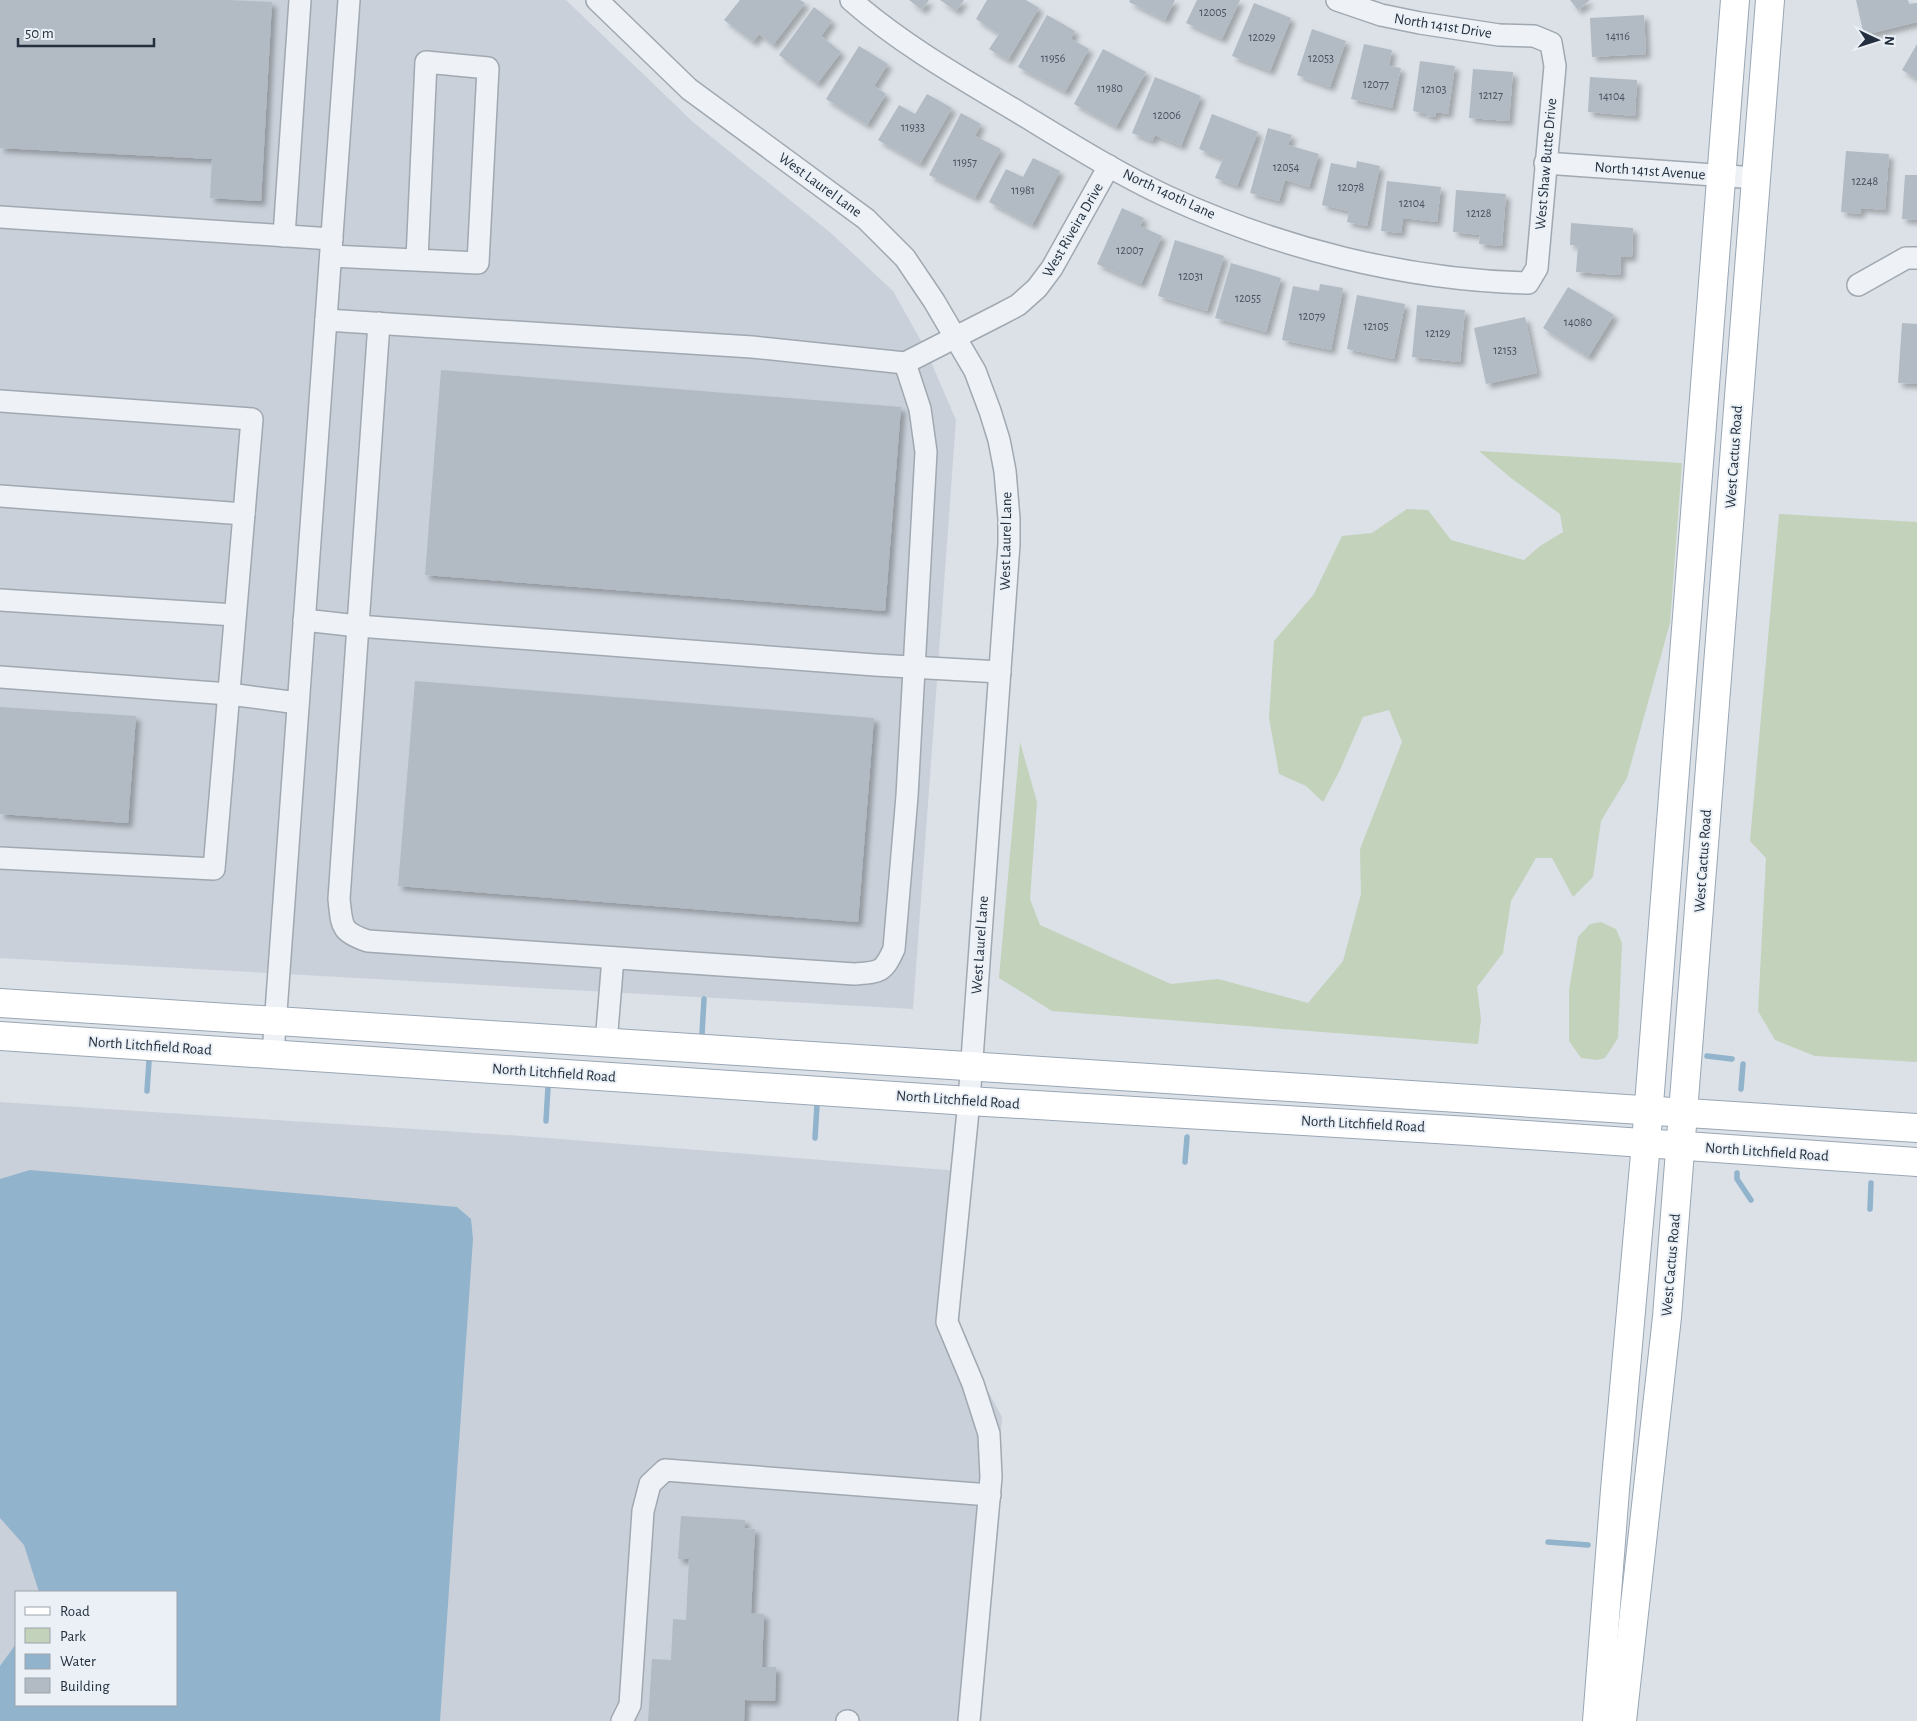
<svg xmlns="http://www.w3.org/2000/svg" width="1917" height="1721" font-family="'Alegreya Sans',sans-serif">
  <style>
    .built { fill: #c9d0d9; fill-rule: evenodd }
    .green { fill: #c3d2bb }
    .water { fill: #91b3cc }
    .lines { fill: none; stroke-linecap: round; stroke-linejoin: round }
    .stream { stroke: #91b3cc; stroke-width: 5.5 }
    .building { fill: #b2bac4; filter: url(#shadow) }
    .minor-casing { stroke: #a0a8b1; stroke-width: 24 }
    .major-casing { stroke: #99a6b4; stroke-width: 30 }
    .minor { stroke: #eef1f5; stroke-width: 21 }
    .major { stroke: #fff; stroke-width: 28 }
    .labels { text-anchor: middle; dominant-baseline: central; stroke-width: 4; stroke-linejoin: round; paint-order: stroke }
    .number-label { font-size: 12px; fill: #485260 }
    .street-label { font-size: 15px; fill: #24303f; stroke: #eaf0f5 }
  </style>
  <defs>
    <filter id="shadow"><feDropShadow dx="4.5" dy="4.5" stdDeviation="2.5" flood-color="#0004"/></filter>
  </defs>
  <rect width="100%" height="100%" fill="#dbe1e7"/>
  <g class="built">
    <path d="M0 0H566L693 122 832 234 893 291 925 348 956 420 913 1009 0 958Z"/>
    <path d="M0 1102 522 1136 972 1172 958 1335 1002 1417 981 1721H0ZM16 1592H176V1705H16Z"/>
  </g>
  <g class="green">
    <path d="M1479 451 1682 463 1670 623 1627 778 1601 821 1593 877 1573 897 1552 858H1536L1511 901 1503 953 1477 987 1481 1019 1478 1044 1052 1011 999 978 1020 742 1037 802 1030 899 1040 925 1171 984 1218 979 1308 1003 1343 961 1361 894 1360 849 1402 742 1389 710 1363 717 1339 772 1323 802 1306 786 1279 774 1269 718 1274 641 1314 594 1342 536 1372 533 1407 509 1428 510 1451 540 1524 560 1540 546 1563 532 1560 514 1511 478Z"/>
    <path d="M1779 514 1917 522V1062L1815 1056 1775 1040 1758 1011 1766 858 1750 841Z"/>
    <path d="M1601 922 1616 929 1622 943 1618 1038 1605 1058 1597 1060 1581 1058 1569 1041V990L1578 937 1590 924Z"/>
  </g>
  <path class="water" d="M30 1170 457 1207 471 1219 473 1239 440 1721H0V1666L16 1644V1705H176V1592H39L24 1545 0 1518V1179Z"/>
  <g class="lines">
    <g class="stream">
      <path d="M702 1034 704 999"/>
      <path d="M1707 1056 1732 1059"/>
      <path d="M1741 1089 1743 1064"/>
      <path d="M147 1091 149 1061"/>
      <path d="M546 1121 548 1087"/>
      <path d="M815 1138 817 1105"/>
      <path d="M1185 1162 1187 1137"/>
      <path d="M1737 1173V1179L1751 1200"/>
      <path d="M1870 1209 1871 1183"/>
      <path d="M1548 1542 1588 1545"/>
    </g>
  </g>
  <g class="building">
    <path d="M0 0H228L272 2 261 201 210 198 212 159 0 148Z"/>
    <path d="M740 0H800L805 3 773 45 759 34 753 42 724 20Z"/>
    <path d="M909 0H929L922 10Z"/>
    <path d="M940 0H964L956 11Z"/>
    <path d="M987 0H1026L1039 8 1008 60 989 49 999 34 976 19Z"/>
    <path d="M1130 0H1175L1165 20 1129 2Z"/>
    <path d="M1197 0H1240L1222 39 1186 23Z"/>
    <path d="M1570 0H1590L1578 10Z"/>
    <path d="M1856 0H1908L1909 4 1917 3V22L1864 35Z"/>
    <path d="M1254 3 1291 18 1270 71 1232 56Z"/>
    <path d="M814 7 832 21 821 36 841 52 817 84 779 55Z"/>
    <path d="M1047 15 1075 31 1071 39 1089 49 1065 92 1018 67Z"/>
    <path d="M1644 15 1646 54 1592 57 1590 18Z"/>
    <path d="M1312 29 1346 41 1330 87 1297 75Z"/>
    <path d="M1364 44 1392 50 1389 66 1401 68 1392 108 1351 99Z"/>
    <path d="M1917 44V79L1902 70Z"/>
    <path d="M859 46 888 64 874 86 886 94 867 125 826 99Z"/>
    <path d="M1103 49 1146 72 1116 127 1074 104Z"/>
    <path d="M1420 61 1455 66 1448 114 1436 112 1435 117 1426 116V114L1413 111Z"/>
    <path d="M1473 69 1513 72 1509 121 1469 118Z"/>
    <path d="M1155 77 1201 96 1181 146 1155 135 1152 141 1132 133Z"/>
    <path d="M1590 77 1637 80 1635 116 1588 112Z"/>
    <path d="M927 94 952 108 920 164 878 140 899 105 915 114Z"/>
    <path d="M961 113 981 124 975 136 1001 149 975 198 929 175Z"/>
    <path d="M1212 114 1258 132 1237 186 1215 178 1223 159 1199 149Z"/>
    <path d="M1268 128 1292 135 1288 145 1319 154 1309 187 1285 180 1279 201 1250 193Z"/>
    <path d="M1846 151 1889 154 1885 210 1861 208 1860 214 1841 212Z"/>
    <path d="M1033 158 1060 171 1032 225 989 202 1006 169 1023 177Z"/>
    <path d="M1357 161 1380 166 1367 226 1347 222 1349 211 1322 205 1331 163 1356 168Z"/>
    <path d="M1905 175H1917V220L1902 219Z"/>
    <path d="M1387 181 1441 187 1437 222 1403 218 1401 233 1381 231Z"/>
    <path d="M1456 190 1506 194 1502 246 1479 244 1480 235 1453 232Z"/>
    <path d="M1122 208 1144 218 1140 226 1162 236 1141 284 1097 264Z"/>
    <path d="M1571 223 1633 228 1632 257H1621L1620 275 1576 272 1578 245H1570Z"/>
    <path d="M1175 240 1224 256 1207 311 1158 296Z"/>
    <path d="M1231 263 1281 278 1266 332 1215 318Z"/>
    <path d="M1320 284 1343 288 1331 350 1282 340 1293 286 1319 291Z"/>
    <path d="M1568 287 1614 315 1588 357 1543 328Z"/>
    <path d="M1357 295 1405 304 1394 359 1347 349Z"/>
    <path d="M1417 305 1465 310 1460 362 1412 357Z"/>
    <path d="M1525 317 1537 373 1486 384 1474 328Z"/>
    <path d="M1902 323 1917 324V384L1898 383Z"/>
    <path d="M441 370 901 407 885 611 425 575Z"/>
    <path d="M415 681 874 718 858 922 398 886Z"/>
    <path d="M0 707 136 716 128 823 0 814Z"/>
    <path d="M681 1516 745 1520V1528L755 1529 751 1613 764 1614 762 1667H776L775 1701 745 1700 744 1721H648L652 1659 671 1660 673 1619 686 1620 689 1559H678Z"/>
  </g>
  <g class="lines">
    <g class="minor-casing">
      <g id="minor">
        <path d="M597 0 689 89 866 219 905 258 934 301 975 371 990 411 999 440 1005 471 1009 519V544L969 1101 947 1322 973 1384 989 1434 991 1477 969 1721"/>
        <path d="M851 0C901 44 961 78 1018 112 1066 141 1115 172 1166 196 1279 248 1404 280 1528 283L1537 268 1555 66 1551 43 1534 36 1499 35 1420 23 1381 15 1337 0"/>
        <path d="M1545 163 1756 178"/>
        <path d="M0 217 332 239"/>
        <path d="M284 236 300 0"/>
        <path d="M331 256 478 263 488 68 426 62 417 259"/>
        <path d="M1858 285 1906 258H1917"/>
        <path d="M326 320 752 347 905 363 1001 314 1018 305 1037 288 1052 268 1109 166"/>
        <path d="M379 323 339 899C342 926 340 932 368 941L854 974C880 972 883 973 894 949L907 796 926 452 920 409 905 363"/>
        <path d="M0 401 252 419 214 869 0 858"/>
        <path d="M0 496 244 514"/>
        <path d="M0 600 235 615"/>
        <path d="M304 620 358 626 875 665 1000 672"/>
        <path d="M0 677 229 694 298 703"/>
        <path d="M606 1043 613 958"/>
        <path d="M273 1054 349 0"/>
        <path d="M622 1721 630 1705 643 1511 650 1484 665 1470 990 1495"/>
        <path d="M847 1721H848"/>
      </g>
    </g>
    <g class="major-casing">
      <g id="major">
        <path d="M0 1003 1917 1128"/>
        <path d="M0 1036 969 1101 1469 1131 1917 1162"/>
        <path d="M1597 1721 1615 1490 1646 1143 1735 0"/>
        <path d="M1622 1721 1667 1317 1770 0"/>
      </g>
    </g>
    <use href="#minor" class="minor"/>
    <use href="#major" class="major"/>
  </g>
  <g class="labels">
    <g class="number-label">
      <text x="1213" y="12">12005</text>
      <text x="1618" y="36">14116</text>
      <text x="1262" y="37">12029</text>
      <text x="1053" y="58">11956</text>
      <text x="1321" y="58">12053</text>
      <text x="1376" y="84">12077</text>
      <text x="1110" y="88">11980</text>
      <text x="1434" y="89">12103</text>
      <text x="1491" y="95">12127</text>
      <text x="1612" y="96">14104</text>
      <text x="1167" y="115">12006</text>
      <text x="913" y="127">11933</text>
      <text x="965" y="162">11957</text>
      <text x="1286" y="167">12054</text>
      <text x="1865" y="181">12248</text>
      <text x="1351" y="187">12078</text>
      <text x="1023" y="190">11981</text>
      <text x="1412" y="203">12104</text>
      <text x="1479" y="213">12128</text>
      <text x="1130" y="250">12007</text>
      <text x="1191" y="276">12031</text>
      <text x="1248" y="298">12055</text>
      <text x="1312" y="316">12079</text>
      <text x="1578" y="322">14080</text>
      <text x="1376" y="326">12105</text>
      <text x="1438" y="333">12129</text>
      <text x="1505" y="350">12153</text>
    </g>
    <g class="street-label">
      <text transform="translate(1443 26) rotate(9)">North 141st Drive</text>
      <text transform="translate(1546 164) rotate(-85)">West Shaw Butte Drive</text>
      <text transform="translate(1650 171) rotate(4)">North 141st Avenue</text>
      <text transform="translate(820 185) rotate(36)">West Laurel Lane</text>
      <text transform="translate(1169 194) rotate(25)">North 140th Lane</text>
      <text transform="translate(1073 230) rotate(-60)">West Riveira Drive</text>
      <text transform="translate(1734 457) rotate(-86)">West Cactus Road</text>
      <text transform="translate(1006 541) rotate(-89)">West Laurel Lane</text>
      <text transform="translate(1703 861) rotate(-86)">West Cactus Road</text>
      <text transform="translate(980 945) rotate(-86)">West Laurel Lane</text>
      <text transform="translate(150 1046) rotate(4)">North Litchfield Road</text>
      <text transform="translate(554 1073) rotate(4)">North Litchfield Road</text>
      <text transform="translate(958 1100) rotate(4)">North Litchfield Road</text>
      <text transform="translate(1363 1124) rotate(3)">North Litchfield Road</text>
      <text transform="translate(1767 1152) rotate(4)">North Litchfield Road</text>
      <text transform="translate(1671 1265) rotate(-85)">West Cactus Road</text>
    </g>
  </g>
  <rect x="15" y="1591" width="162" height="115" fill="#eaf0f5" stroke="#9ba3ac"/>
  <rect x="25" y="1607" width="25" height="8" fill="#ffffff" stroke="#9ba3ac"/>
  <text x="60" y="1616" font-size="15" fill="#24303f">Road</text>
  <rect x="25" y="1628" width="25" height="15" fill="#c3d2bb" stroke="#9ba3ac"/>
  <text x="60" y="1641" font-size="15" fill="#24303f">Park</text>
  <rect x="25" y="1654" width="25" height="15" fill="#91b3cc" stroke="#9ba3ac"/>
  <text x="60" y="1666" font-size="15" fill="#24303f">Water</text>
  <rect x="25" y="1678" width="25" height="15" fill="#b2bac4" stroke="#9ba3ac"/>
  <text x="60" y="1691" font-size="15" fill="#24303f">Building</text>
  <g transform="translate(1877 40) rotate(94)" stroke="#eaf0f5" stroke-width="4" paint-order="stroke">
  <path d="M0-4L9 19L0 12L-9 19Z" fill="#24303f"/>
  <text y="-8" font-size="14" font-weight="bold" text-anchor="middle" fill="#24303f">N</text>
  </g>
  <path d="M18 38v8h136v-8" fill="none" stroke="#24303f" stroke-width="2.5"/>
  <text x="25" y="38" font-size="15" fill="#24303f" stroke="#eaf0f5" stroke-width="4" paint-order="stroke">50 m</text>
</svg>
